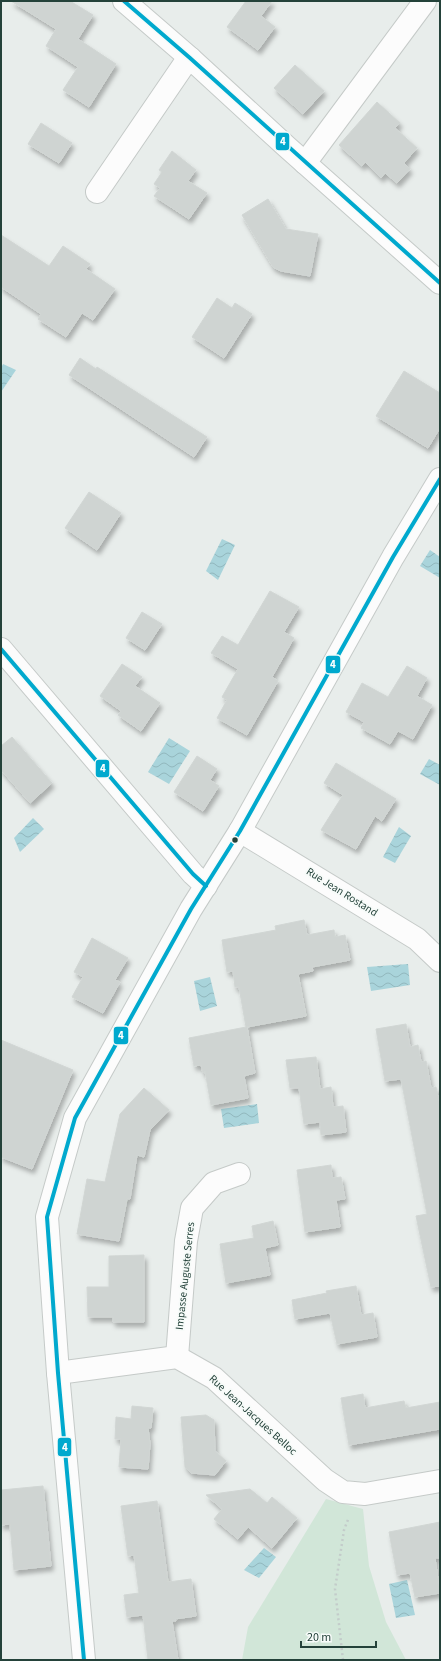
<svg xmlns="http://www.w3.org/2000/svg" width="441" height="1661" font-family="'Source Sans 3',sans-serif">
  <style>
    .green { fill: #d1e6d8 }
    .water { fill: url(#water-waves) }
    .building { fill: #cfd4d2; stroke: #d1d6d4; filter: url(#shadow) }
    .lines { fill: none; stroke-linecap: round; stroke-linejoin: round }
    .minor-casing { stroke: #c5cac8; stroke-width: 24 }
    .path { stroke: #c3ccca; stroke-width: 2.5; stroke-dasharray: 2 3; stroke-linecap: butt }
    .minor { stroke: #fcfcfc; stroke-width: 22 }
    .bus-1-casing { stroke: #f7fbf9; stroke-width: 7 }
    .bus-1 { stroke: #00a9ce; stroke-width: 4 }
    .bus-dot { fill: #24423a; stroke: #f7fbf9; stroke-width: 1.5 }
    .labels { text-anchor: middle; dominant-baseline: central; stroke-width: 3.5; stroke-linejoin: round; paint-order: stroke }
    .street-label { font-size: 11px; fill: #24423a; stroke: #f7fbf9 }
    .line-badge { stroke: #f7fbf9; stroke-width: 1.5 }
    .badge-label { font-size: 11px; text-anchor: middle; font-weight: bold; fill: #fff }
  </style>
  <defs>
    <pattern id="water-waves" width="16" height="10" patternUnits="userSpaceOnUse"><rect width="16" height="10" fill="#a9d4db"/><path d="M0 5q4-4 8 0t8 0" fill="none" stroke="#91b7bd"/></pattern>
    <filter id="shadow"><feDropShadow dx="2.5" dy="4.5" stdDeviation="2" flood-color="#0004"/></filter>
  </defs>
  <rect width="100%" height="100%" fill="#e8edeb"/>
  <path class="green" d="M326 1499 363 1509 369 1566 386 1622 406 1660H242L248 1627Z"/>
  <g class="water">
    <path d="M3 364 16 370 1 392V368Z"/>
    <path d="M222 539 235 545 218 580 206 571Z"/>
    <path d="M430 550 440 557V578L420 566Z"/>
    <path d="M169 738 190 751 169 784 148 772Z"/>
    <path d="M429 759 440 765V785L420 774Z"/>
    <path d="M33 818 44 829 20 852 14 838Z"/>
    <path d="M399 827 411 836 395 863 383 857Z"/>
    <path d="M408 964 410 985 371 991 367 967Z"/>
    <path d="M210 977 217 1006 200 1011 194 981Z"/>
    <path d="M257 1104 259 1123 224 1128 221 1109Z"/>
    <path d="M264 1548 276 1557 259 1578 244 1570Z"/>
    <path d="M407 1580 415 1615 396 1618 389 1584Z"/>
  </g>
  <g class="building">
    <path d="M11 1H70L93 15 78 39 116 64 89 107 63 90 78 67 46 46 56 29Z"/>
    <path d="M246 1H272L261 16 275 27 258 50 227 27Z"/>
    <path d="M295 65 324 91 303 114 274 88Z"/>
    <path d="M377 102 400 123 395 128 417 148 404 163 410 169 397 183 385 173 381 178 365 162 362 166 339 145Z"/>
    <path d="M41 123 72 143 59 163 28 144Z"/>
    <path d="M172 151 196 170 188 181 207 193 189 219 154 196 160 188 154 184 162 172 159 170Z"/>
    <path d="M268 199 286 229 318 234 310 276 281 271 273 267 242 215Z"/>
    <path d="M1 235 49 266 63 246 90 264 86 269 115 289 93 320 82 313 66 337 38 319 41 314 1 287Z"/>
    <path d="M217 298 232 308 235 303 252 314 224 358 192 337Z"/>
    <path d="M80 358 96 369 97 367 207 437 194 457 69 375Z"/>
    <path d="M404 371 440 393V428L428 448 376 416Z"/>
    <path d="M89 492 121 513 97 550 65 528Z"/>
    <path d="M270 591 299 607 284 632 294 638 272 677 278 681 247 735 217 718 227 700 222 697 238 669 211 653 222 636 238 645Z"/>
    <path d="M142 612 162 624 145 650 126 638Z"/>
    <path d="M122 664 142 677 135 686 160 703 141 731 118 715 121 711 100 696Z"/>
    <path d="M407 666 427 678 417 696 432 705 413 739 398 731 390 744 361 728 364 722 346 712 362 683 388 697Z"/>
    <path d="M12 737 52 783 30 803 1 770V746Z"/>
    <path d="M197 756 217 769 210 780 219 786 203 811 174 792Z"/>
    <path d="M336 763 396 799 382 821 375 816 356 849 321 830 343 795 324 783Z"/>
    <path d="M304 920 307 935 334 930 335 937 345 935 350 960 312 967 313 971 298 974 306 1016 247 1027 255 1073 244 1076 248 1098 211 1105 205 1071 203 1073 201 1065 194 1066 189 1038 246 1027 239 987H235L233 971 227 972 222 940 276 930 275 926Z"/>
    <path d="M92 938 128 958 115 980 120 982 103 1013 72 997 83 977 74 972Z"/>
    <path d="M406 1024 410 1047 418 1045 421 1062 426 1061 431 1088 436 1087 440 1107V1286L431 1287 416 1216 427 1214 401 1079 385 1081 376 1029Z"/>
    <path d="M1 1040 73 1070 32 1169 1 1157Z"/>
    <path d="M316 1057 320 1089 331 1087 333 1107 343 1106 346 1132 321 1135 320 1122 304 1124 299 1088H290L286 1060Z"/>
    <path d="M144 1088 169 1110 150 1130 144 1157 137 1155 130 1199H127L119 1241 77 1234 87 1179 105 1182 120 1114Z"/>
    <path d="M331 1165 332 1178 341 1177 345 1199 336 1200 340 1227 305 1232 297 1170Z"/>
    <path d="M273 1221 278 1245 265 1248 270 1275 226 1283 220 1244 254 1238 252 1226Z"/>
    <path d="M144 1255V1322H113V1317H88L87 1287H109V1256Z"/>
    <path d="M356 1286 361 1315 373 1313 377 1337 337 1344 330 1313 295 1319 292 1300 327 1293 326 1291Z"/>
    <path d="M363 1394 365 1408 404 1401 406 1408 440 1402V1429L349 1445 341 1398Z"/>
    <path d="M132 1406 153 1408 151 1428H148L150 1444 148 1469 119 1467 121 1439H115L116 1417 131 1419Z"/>
    <path d="M206 1415 214 1420 215 1451 226 1461 215 1475 191 1473 185 1467 181 1417Z"/>
    <path d="M43 1486 51 1566 14 1570 10 1524 1 1525V1490Z"/>
    <path d="M250 1489 267 1503 272 1497 297 1518 272 1548 248 1527 238 1539 214 1519 222 1509 206 1495Z"/>
    <path d="M157 1501 168 1582 191 1579 196 1616 175 1619 176 1621H172L178 1660H148L143 1615 127 1617 124 1595 139 1593 134 1555 128 1556 121 1506Z"/>
    <path d="M440 1522V1558H435L440 1593 415 1597 410 1573 397 1575 389 1532Z"/>
  </g>
  <g class="lines">
    <g class="minor-casing">
      <g id="minor">
        <path d="M124 1 190 58 287 147 440 283"/>
        <path d="M305 163 425 1"/>
        <path d="M97 192 183 66 190 58"/>
        <path d="M1 649 193 874 206 886"/>
        <path d="M240 831 417 939 440 961"/>
        <path d="M177 1357 186 1241 192 1208 214 1183 239 1174"/>
        <path d="M58 1373 177 1357 214 1378 325 1480 343 1492 365 1494 440 1481"/>
        <path d="M84 1660 58 1373 47 1217 75 1118 191 909 240 831 393 557 440 479"/>
      </g>
    </g>
    <path class="path" d="M343 1660 335 1589 344 1530 349 1517"/>
    <use href="#minor" class="minor"/>
    <g class="bus-1-casing">
      <g id="bus-1">
        <path d="M124 1 190 58 440 283"/>
        <path d="M1 649 193 874 206 886"/>
        <path d="M84 1660 58 1373 47 1217 75 1118 191 909 240 831 393 557 440 479"/>
      </g>
    </g>
    <use href="#bus-1" class="bus-1"/>
  </g>
  <circle class="bus-dot" cx="235" cy="840" r="3.5"/>
  <g class="labels">
    <g class="street-label">
      <text transform="translate(342 892) rotate(32)">Rue Jean Rostand</text>
      <text transform="translate(185 1276) rotate(-84)">Impasse Auguste Serres</text>
      <text transform="translate(253 1415) rotate(42)">Rue Jean-Jacques Belloc</text>
    </g>
  </g>
  <g class="line-badge">
    <rect x="275" y="132" width="15" height="19" rx="4" fill="#00a9ce"/>
    <rect x="325" y="655" width="16" height="19" rx="4" fill="#00a9ce"/>
    <rect x="95" y="759" width="15" height="19" rx="4" fill="#00a9ce"/>
    <rect x="113" y="1026" width="16" height="19" rx="4" fill="#00a9ce"/>
    <rect x="57" y="1437" width="15" height="20" rx="4" fill="#00a9ce"/>
  </g>
  <g class="badge-label">
    <text x="283" y="145">4</text>
    <text x="333" y="668">4</text>
    <text x="103" y="772">4</text>
    <text x="121" y="1039">4</text>
    <text x="65" y="1451">4</text>
  </g>
  <rect width="441" height="1661" fill="none" stroke="#24423a" stroke-width="4"/>
  <path d="M301 1641v6h75v-6" fill="none" stroke="#24423a" stroke-width="2"/>
  <text x="307" y="1641" font-size="12" fill="#24423a" stroke="#f7fbf9" stroke-width="3" paint-order="stroke">20 m</text>
</svg>
